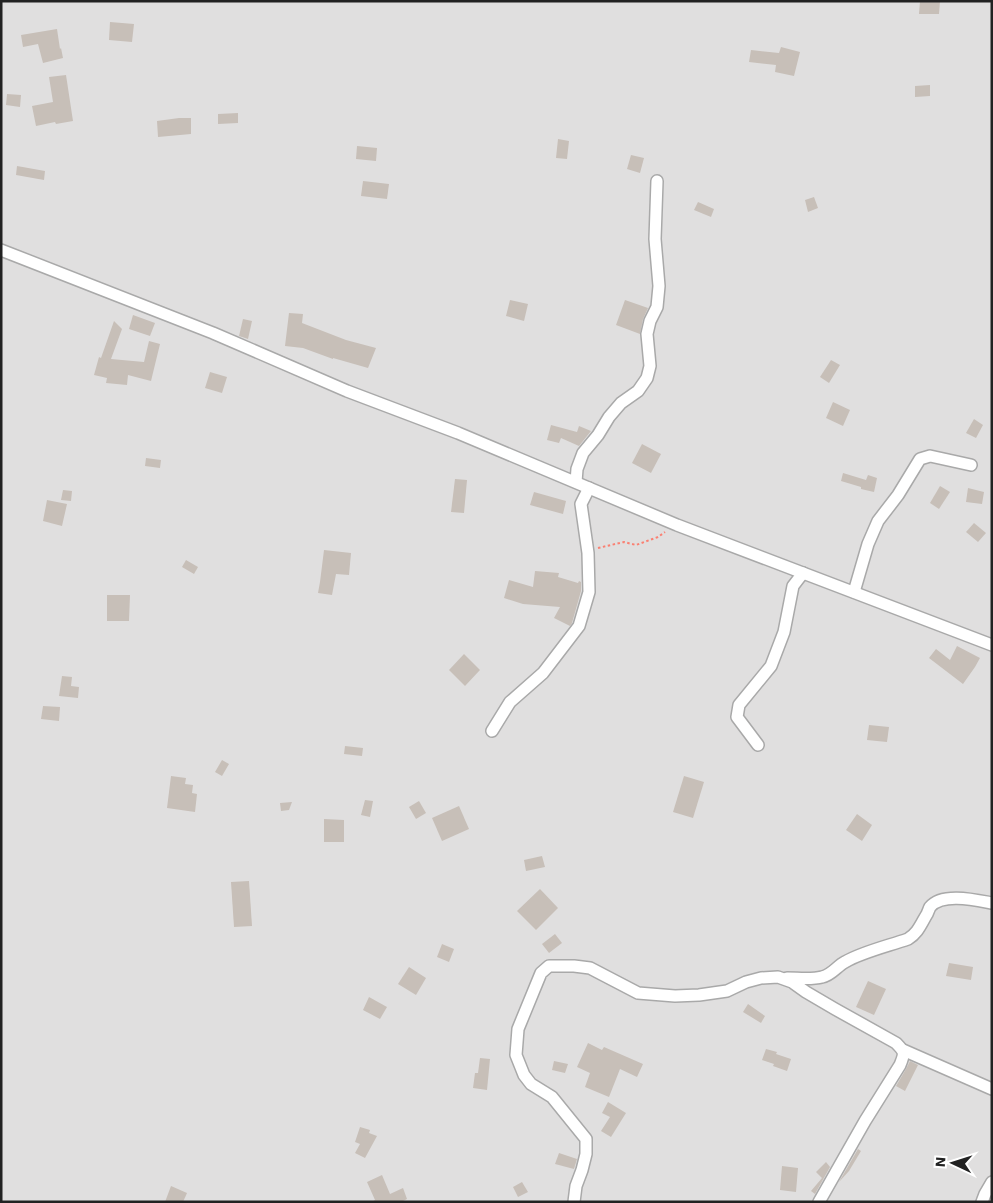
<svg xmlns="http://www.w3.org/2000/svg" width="993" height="1203" font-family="'Work Sans',sans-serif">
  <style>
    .residential { fill: #e0dfdf }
    .building { fill: #c7bfb8 }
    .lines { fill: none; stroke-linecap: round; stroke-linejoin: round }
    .minor-casing { stroke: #a9a9a9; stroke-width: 14 }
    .path { stroke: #fa8072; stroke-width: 2; stroke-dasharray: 2.5 2.5; stroke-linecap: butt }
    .minor { stroke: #fff; stroke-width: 11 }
  </style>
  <rect width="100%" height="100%" fill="#f2efe9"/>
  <rect class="residential" x="1" y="1" width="991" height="1201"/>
  <g class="building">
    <path d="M920 1H940L939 14H919Z"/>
    <path d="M110 22 134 24 132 42 109 40Z"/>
    <path d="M57 29 60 49 61 48 63 58 43 63 38 44 23 47 21 35Z"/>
    <path d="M781 47 800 52 794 76 775 72 776 65 749 62 751 50 779 53Z"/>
    <path d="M66 75 73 121 56 124 55 122 36 126 32 106 53 102 49 77Z"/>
    <path d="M930 85V96L915 97V86Z"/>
    <path d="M7 94 21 95 20 107 6 105Z"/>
    <path d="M238 113V123L218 124V114Z"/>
    <path d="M179 118H191V134L158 137 157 121Z"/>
    <path d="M558 139 569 141 567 159 556 158Z"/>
    <path d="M357 146 377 148 376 161 356 159Z"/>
    <path d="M631 155 644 158 640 173 627 169Z"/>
    <path d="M17 166 45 171 44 180 16 175Z"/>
    <path d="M363 181 389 184 387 199 361 196Z"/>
    <path d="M814 197 818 208 808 212 805 200Z"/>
    <path d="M698 202 714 209 711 217 694 210Z"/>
    <path d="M510 300 528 304 524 321 506 316Z"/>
    <path d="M625 300 648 308 643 319 640 334 616 325Z"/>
    <path d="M289 313 303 314 302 323 346 340 376 348 368 368 333 358V359L303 348 285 346Z"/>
    <path d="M133 315 155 323 150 336 129 329Z"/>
    <path d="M243 319 252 321 248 339 239 336Z"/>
    <path d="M114 321 122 329 111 359 144 362 149 341 160 344 151 381 128 375 127 385 106 383 107 378 94 375 99 357 101 358Z"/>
    <path d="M831 360 840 365 829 383 820 377Z"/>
    <path d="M210 372 227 377 222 393 205 388Z"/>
    <path d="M833 402 850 410 843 426 826 418Z"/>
    <path d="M974 419 983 425 976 438 966 433Z"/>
    <path d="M551 425 577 432 579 426 591 431 579 446 561 438 559 443 547 440Z"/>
    <path d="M642 444 661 454 651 473 632 463Z"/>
    <path d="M146 458 161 460 160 468 145 466Z"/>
    <path d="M843 473 866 480 868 475 877 478 874 492 861 489V487L841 481Z"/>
    <path d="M455 479 467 480 464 513 451 512Z"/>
    <path d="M940 486 950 492 939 509 930 503Z"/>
    <path d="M968 488 984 492 982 504 966 502Z"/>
    <path d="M63 490 72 491 71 501 61 500Z"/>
    <path d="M534 492 566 501 563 514 530 505Z"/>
    <path d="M47 500 67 504 62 526 43 521Z"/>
    <path d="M974 523 986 533 978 542 966 532Z"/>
    <path d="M324 550 351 553 349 575 336 574 332 595 318 593 320 582Z"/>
    <path d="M186 560 198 567 194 574 182 567Z"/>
    <path d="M535 571 559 573 558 577 578 583 579 581 581 582V591L572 623 570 626 554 618 560 607 523 604 504 598 509 580 533 587Z"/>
    <path d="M107 595H130L129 621H107Z"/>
    <path d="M957 646 980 658 975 667 963 684 929 658 936 649 950 660Z"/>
    <path d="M464 654 480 670 465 686 449 670Z"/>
    <path d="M62 676 72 677 71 686 79 687 78 698 59 696Z"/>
    <path d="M43 706 60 707 59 721 41 719Z"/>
    <path d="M869 725 889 727 887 742 867 740Z"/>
    <path d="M345 746 363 748 362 756 344 754Z"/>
    <path d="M222 760 229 764 222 776 215 772Z"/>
    <path d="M171 776 186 778 185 784 193 785 192 793 197 794 195 812 167 808Z"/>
    <path d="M684 776 704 782 693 818 673 812Z"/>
    <path d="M365 800 373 801 370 817 361 815Z"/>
    <path d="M419 801 426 813 416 819 409 807Z"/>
    <path d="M292 802 289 810 281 811 280 803Z"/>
    <path d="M459 806 469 829 442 841 432 818Z"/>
    <path d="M857 814 872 825 862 841 846 830Z"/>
    <path d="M324 819 344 820V842H324Z"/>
    <path d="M542 856 545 867 526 871 524 860Z"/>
    <path d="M249 881 252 926 234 927 231 882Z"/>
    <path d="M540 889 558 908 536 930 517 911Z"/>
    <path d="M555 934 562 943 549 953 542 944Z"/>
    <path d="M442 944 454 949 449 962 437 957Z"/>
    <path d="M949 963 973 967 971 980 946 976Z"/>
    <path d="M409 967 426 978 416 995 398 984Z"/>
    <path d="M868 981 886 989 874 1015 856 1007Z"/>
    <path d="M369 997 387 1007 380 1019 363 1010Z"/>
    <path d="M748 1004 765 1016 761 1023 743 1012Z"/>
    <path d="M588 1043 602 1050 604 1047 643 1064 637 1077 620 1069 609 1097 585 1087 590 1073 577 1067Z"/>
    <path d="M766 1049 777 1052 776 1054 791 1059 787 1071 773 1066 774 1064 762 1060Z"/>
    <path d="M480 1058 490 1059 487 1090 473 1088 475 1073H478Z"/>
    <path d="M554 1061 568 1064 565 1073 552 1070Z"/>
    <path d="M910 1061 918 1065 905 1091 896 1086 906 1069Z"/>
    <path d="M608 1102 626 1113 611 1137 601 1131 610 1117 602 1113Z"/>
    <path d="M360 1127 370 1130 369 1133 377 1136 365 1158 355 1153 360 1144 355 1142Z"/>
    <path d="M858 1149 861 1151 849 1171 839 1182Z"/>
    <path d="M559 1153 577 1159 574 1169 555 1164Z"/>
    <path d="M826 1162 830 1167 815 1194 811 1191 822 1178 816 1172Z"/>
    <path d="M782 1166 798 1168 796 1192 780 1190Z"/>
    <path d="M382 1175 390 1194 403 1188 407 1199 401 1202H372L375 1200 367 1182Z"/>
    <path d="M522 1182 528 1192 518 1197 513 1187Z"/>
    <path d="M171 1186 187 1193 183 1202H165Z"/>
  </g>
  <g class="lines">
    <g class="minor-casing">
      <g id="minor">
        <path d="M1 250 213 333 347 391 458 433 677 525 992 645"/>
        <path d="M576 482 577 469 583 453 598 435 609 417 621 403 638 391 647 378 650 366 647 334 650 321 657 307 659 286 655 239 657 181"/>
        <path d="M854 592 868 544 878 521 898 495 920 459 930 456 971 465"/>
        <path d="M492 731 510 702 543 673 579 626 589 592 588 553 581 504 589 488"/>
        <path d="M758 745 737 717 739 705 771 666 784 632 793 586 803 573"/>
        <path d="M787 978C798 978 811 980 822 977 832 975 837 966 845 962 862 952 888 946 908 939 918 933 921 924 927 914 928 912 929 909 930 907 942 892 976 900 992 903"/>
        <path d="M903 1050 992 1089"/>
        <path d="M574 1202 576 1186 582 1170 586 1154V1139L552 1097 531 1084 524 1075 516 1055 518 1029 541 973 549 966H574L590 968 638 993 675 996 699 995 727 991 746 982 761 978 778 977 792 982 806 992 835 1009 896 1043C905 1052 905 1053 900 1065L865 1121 819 1202"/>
        <path d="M982 1202 985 1194 992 1182"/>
      </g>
    </g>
    <path class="path" d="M598 548 624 542 636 545 658 537 665 532"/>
    <use href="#minor" class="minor"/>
  </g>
  <rect width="993" height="1203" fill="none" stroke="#222222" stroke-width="5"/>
  <g transform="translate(953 1163) rotate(274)" stroke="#ffffff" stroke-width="4" paint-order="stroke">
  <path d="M0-4L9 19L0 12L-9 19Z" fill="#222222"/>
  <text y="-8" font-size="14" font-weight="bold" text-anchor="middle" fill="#222222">N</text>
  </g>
</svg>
